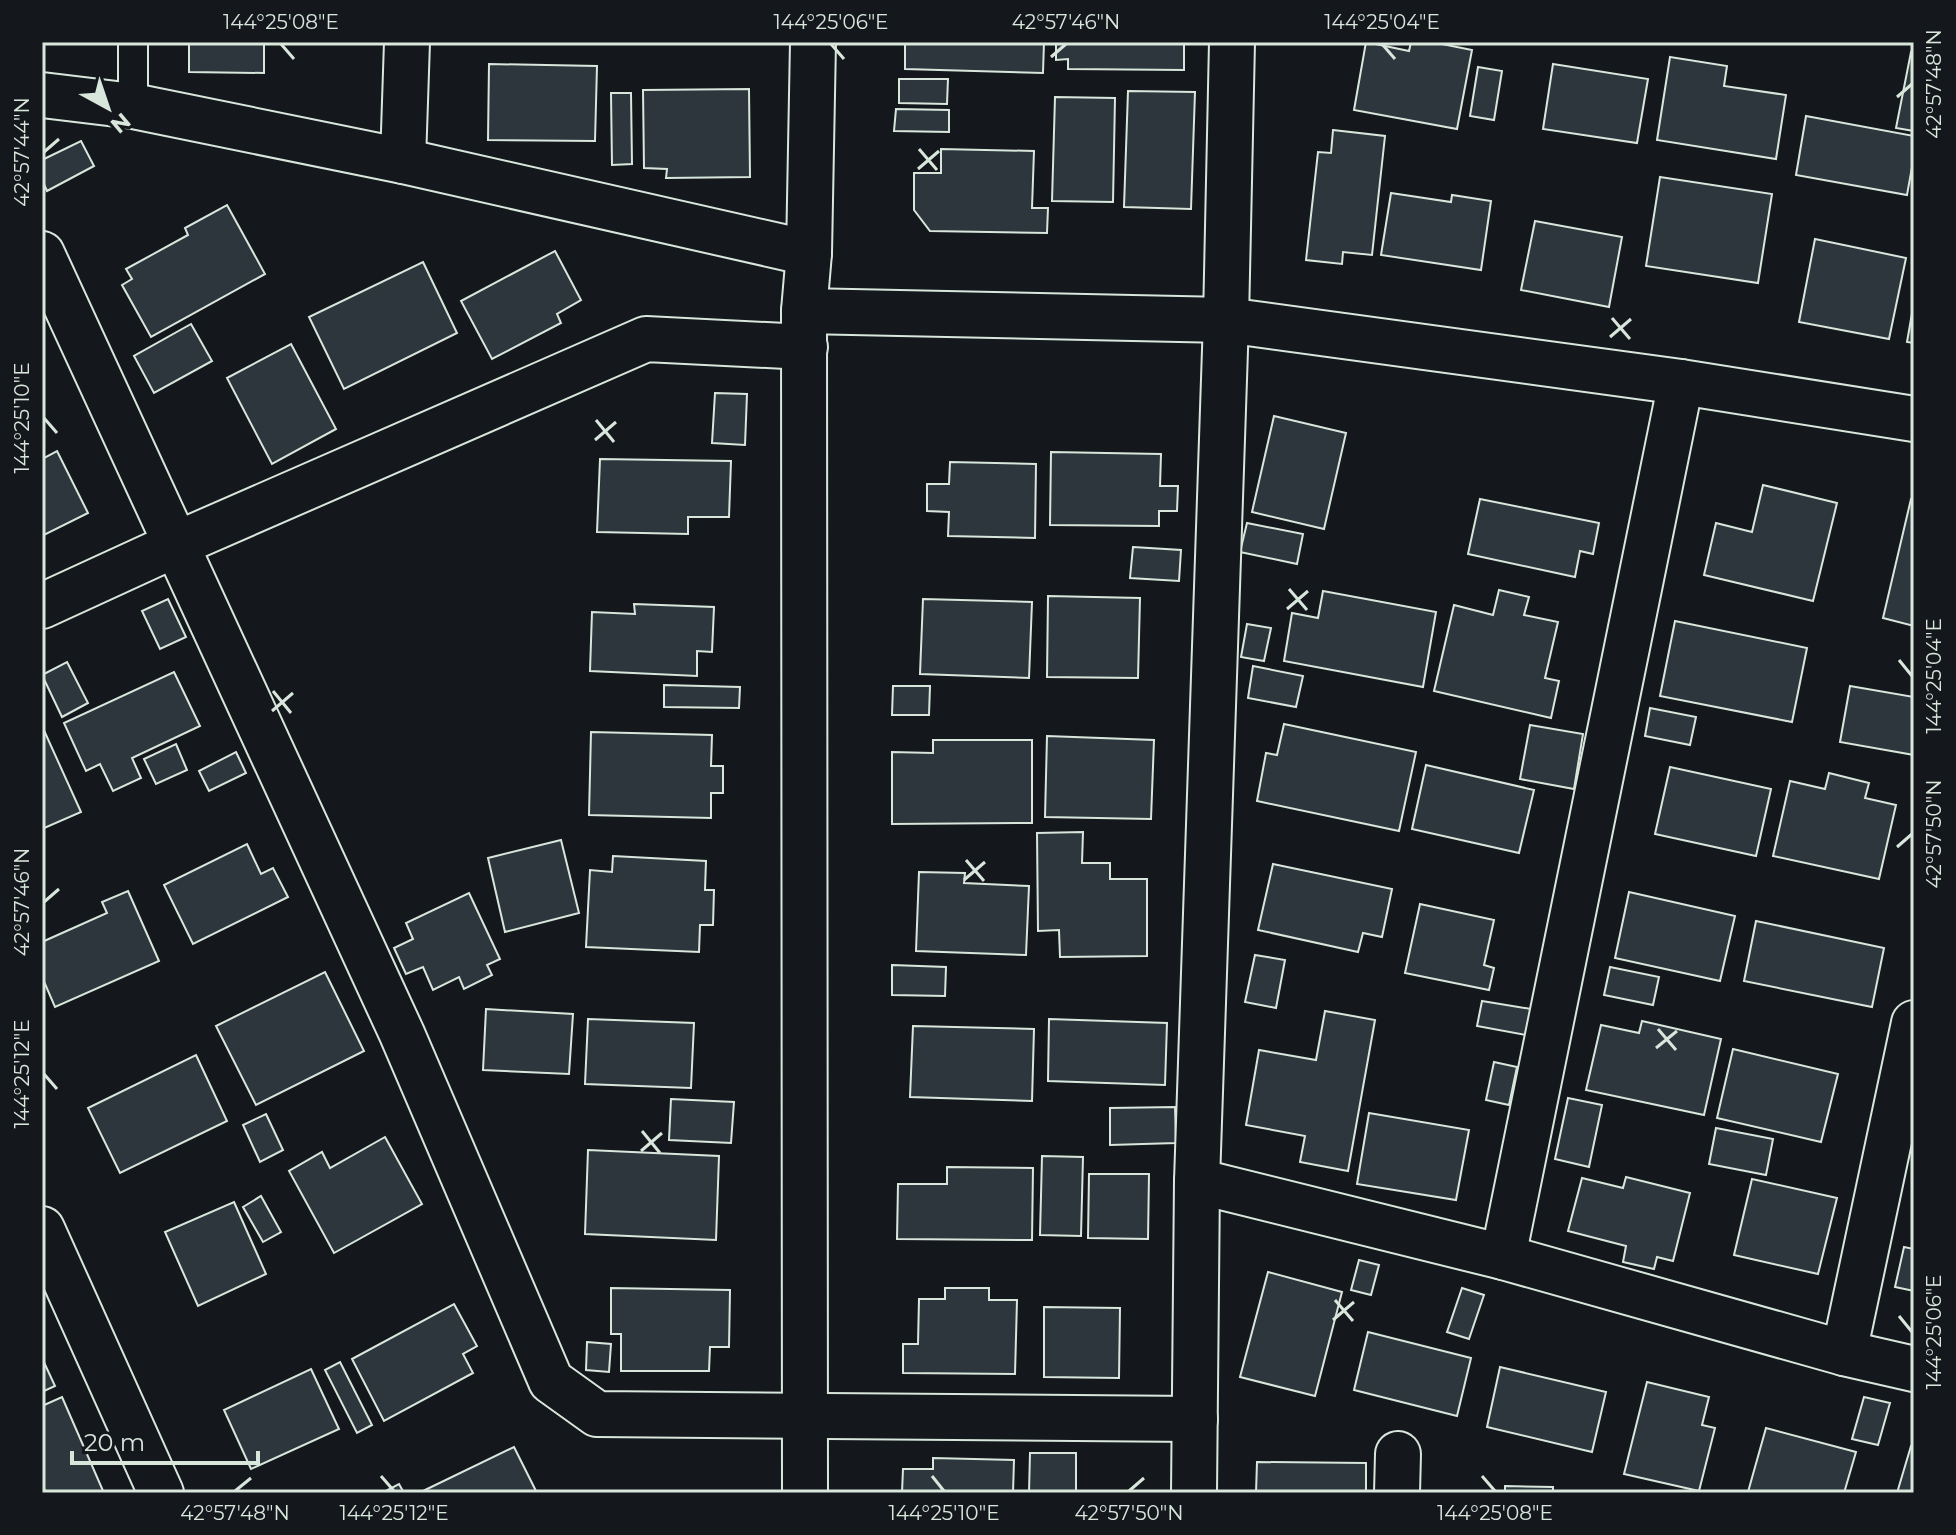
<svg xmlns="http://www.w3.org/2000/svg" width="1956" height="1535" font-family="Montserrat,sans-serif">
  <style>
    .building { fill: #2c363c; stroke: #d8e6dc; stroke-width: 2 }
    .lines { fill: none; stroke-linecap: round; stroke-linejoin: round }
    .service-casing { stroke: #d8e6dc; stroke-width: 32 }
    .minor-casing { stroke: #d8e6dc; stroke-width: 48 }
    .tertiary-casing { stroke: #d8e6dc; stroke-width: 48 }
    .service { stroke: #14181c; stroke-width: 28 }
    .minor { stroke: #14181c; stroke-width: 44 }
    .tertiary { stroke: #14181c; stroke-width: 44 }
    .ticks { fill: none; stroke: #d8e6dc; stroke-width: 3 }
    .neatline { fill: none; stroke: #d8e6dc; stroke-width: 3 }
    .ticks-label { font-size: 20px; text-anchor: middle; fill: #d8e6dc }
  </style>
  <rect width="100%" height="100%" fill="#14181c"/>
  <g class="building">
    <path d="M189 42H264V73L189 72Z"/>
    <path d="M905 42H1044L1043 73 905 69Z"/>
    <path d="M1056 42H1184V70L1068 69V59L1056 60Z"/>
    <path d="M1366 42 1409 51 1411 42H1432L1472 50 1457 129 1354 110Z"/>
    <path d="M1911 52 1914 53V131L1896 128Z"/>
    <path d="M1670 57 1727 66 1724 86 1786 95 1776 159 1657 140Z"/>
    <path d="M489 64 597 66 595 141 488 140Z"/>
    <path d="M1553 64 1648 79 1637 143 1543 129Z"/>
    <path d="M1478 67 1502 71 1494 120 1470 116Z"/>
    <path d="M899 79H948L947 104 899 103Z"/>
    <path d="M749 89 750 177 666 178 667 169 644 168 643 90Z"/>
    <path d="M1128 91 1195 92 1191 209 1124 207Z"/>
    <path d="M611 93H631L632 164 612 165Z"/>
    <path d="M1055 97 1115 98 1113 202 1052 201Z"/>
    <path d="M896 109 949 110V132L894 131Z"/>
    <path d="M1806 116 1914 136V156L1907 195 1796 175Z"/>
    <path d="M1333 130 1385 136 1372 255 1343 252 1342 264 1306 260 1318 152 1331 153Z"/>
    <path d="M81 141 94 166 47 191 42 180V160Z"/>
    <path d="M941 149 1034 151 1032 208H1048L1047 233 930 231 914 210V173H941Z"/>
    <path d="M1660 177 1772 194 1758 283 1646 266Z"/>
    <path d="M1391 193 1451 202 1452 195 1491 201 1481 270 1381 255Z"/>
    <path d="M227 205 265 274 151 337 122 285 132 279 126 269 188 235 185 228Z"/>
    <path d="M1535 221 1622 237 1609 307 1521 290Z"/>
    <path d="M1815 239 1906 258 1889 339 1799 322Z"/>
    <path d="M555 251 581 300 557 314 561 323 492 359 461 301Z"/>
    <path d="M423 262 457 333 344 389 309 317Z"/>
    <path d="M1914 302V343L1907 342Z"/>
    <path d="M191 324 212 361 154 393 134 356Z"/>
    <path d="M291 344 336 429 272 464 227 378Z"/>
    <path d="M715 393 747 394 745 445 712 443Z"/>
    <path d="M1274 416 1346 433 1324 529 1252 512Z"/>
    <path d="M57 451 88 513 42 536V459Z"/>
    <path d="M1051 452 1161 454 1160 486H1178L1177 511H1159V526L1050 525Z"/>
    <path d="M600 459 731 461 729 517H688V534L597 532Z"/>
    <path d="M950 462 1036 464 1035 538 948 536 949 512 927 511V484H949Z"/>
    <path d="M1763 485 1837 503 1813 601 1704 575 1716 523 1752 532Z"/>
    <path d="M1480 499 1599 523 1593 554 1580 551 1575 577 1468 554Z"/>
    <path d="M1911 499H1914V626L1883 618Z"/>
    <path d="M1247 523 1303 534 1297 564 1240 552Z"/>
    <path d="M1133 547 1181 550 1179 581 1130 578Z"/>
    <path d="M1499 590 1529 597 1524 615 1558 622 1545 678 1559 681 1551 718 1434 691 1454 605 1493 615Z"/>
    <path d="M1323 591 1436 612 1423 687 1284 661 1292 613 1318 618Z"/>
    <path d="M1048 596 1140 598 1138 678 1047 677Z"/>
    <path d="M168 599 186 637 160 649 142 611Z"/>
    <path d="M923 599 1032 602 1029 678 920 674Z"/>
    <path d="M634 604 714 607 712 652 697 651V676L590 671 592 612 635 614Z"/>
    <path d="M1675 621 1807 648 1792 722 1660 696Z"/>
    <path d="M1247 624 1271 628 1264 661 1241 657Z"/>
    <path d="M67 662 88 703 62 717 42 675Z"/>
    <path d="M1253 666 1303 676 1296 707 1248 698Z"/>
    <path d="M174 672 200 726 132 758 141 778 113 791 100 764 86 771 64 723Z"/>
    <path d="M664 685 740 687 739 708 664 707Z"/>
    <path d="M893 686H930L929 715H892Z"/>
    <path d="M1850 686 1914 697V755L1840 742Z"/>
    <path d="M1650 708 1696 717 1690 745 1645 736Z"/>
    <path d="M1284 724 1416 752 1399 831 1257 801 1266 753 1277 755Z"/>
    <path d="M1530 725 1583 734 1574 789 1520 779Z"/>
    <path d="M42 726 81 812 42 829Z"/>
    <path d="M591 732 712 735 711 766H723V793H711V818L589 815Z"/>
    <path d="M1047 736 1154 740 1151 819 1045 817Z"/>
    <path d="M933 740H1032V823L892 824V752L933 753Z"/>
    <path d="M176 744 187 770 156 784 144 759Z"/>
    <path d="M236 752 246 773 209 791 199 771Z"/>
    <path d="M1426 765 1534 790 1519 853 1412 829Z"/>
    <path d="M1670 767 1771 789 1756 856 1655 834Z"/>
    <path d="M1829 773 1869 783 1865 798 1896 805 1879 879 1773 856 1790 781 1825 789Z"/>
    <path d="M1083 832 1082 863H1110V879H1147V956L1060 957 1059 930 1038 931 1037 833Z"/>
    <path d="M561 840 579 913 505 932 488 858Z"/>
    <path d="M247 844 261 874 273 868 288 897 193 944 164 885Z"/>
    <path d="M613 856 706 861 705 890H714L713 925H700L699 952 586 947 590 870 612 872Z"/>
    <path d="M1273 864 1392 889 1382 937 1363 933 1358 952 1258 930Z"/>
    <path d="M919 872 965 873 964 883 1029 886 1026 955 916 951Z"/>
    <path d="M128 891 159 961 55 1007 42 977V942L107 913 102 902Z"/>
    <path d="M1629 892 1735 916 1720 981 1615 958Z"/>
    <path d="M469 893 500 959 487 965 492 975 464 989 459 977 433 990 423 967 406 974 394 948 413 939 406 923Z"/>
    <path d="M1420 904 1494 920 1484 965 1494 968 1489 990 1405 973Z"/>
    <path d="M1756 921 1884 948 1872 1007 1744 981Z"/>
    <path d="M1255 955 1285 960 1276 1008 1245 1002Z"/>
    <path d="M892 965 946 967 945 996 892 995Z"/>
    <path d="M1610 967 1659 977 1653 1005 1604 995Z"/>
    <path d="M325 972 364 1051 256 1105 216 1026Z"/>
    <path d="M1482 1001 1531 1009 1526 1035 1477 1026Z"/>
    <path d="M486 1009 573 1014 569 1074 483 1070Z"/>
    <path d="M1325 1011 1375 1020 1348 1171 1300 1162 1305 1136 1246 1125 1259 1050 1316 1060Z"/>
    <path d="M588 1019 694 1023 691 1088 585 1084Z"/>
    <path d="M1049 1019 1167 1023 1165 1085 1048 1081Z"/>
    <path d="M1642 1021 1721 1039 1704 1115 1586 1090 1601 1025 1639 1033Z"/>
    <path d="M913 1026 1034 1029 1032 1101 910 1097Z"/>
    <path d="M1733 1049 1838 1074 1821 1142 1717 1118Z"/>
    <path d="M196 1055 227 1121 120 1173 88 1108Z"/>
    <path d="M1494 1062 1517 1067 1509 1105 1486 1100Z"/>
    <path d="M1568 1098 1602 1105 1589 1167 1555 1159Z"/>
    <path d="M671 1099 734 1102 731 1143 669 1140Z"/>
    <path d="M1175 1107 1176 1143 1110 1145V1108Z"/>
    <path d="M1369 1113 1469 1130 1456 1200 1357 1184Z"/>
    <path d="M266 1114 283 1150 260 1162 243 1125Z"/>
    <path d="M1716 1128 1773 1139 1766 1175 1709 1164Z"/>
    <path d="M385 1137 422 1204 334 1253 289 1171 322 1152 330 1168Z"/>
    <path d="M588 1150 719 1156 716 1240 585 1234Z"/>
    <path d="M1042 1156 1083 1157 1081 1236 1040 1235Z"/>
    <path d="M947 1167 1033 1168 1032 1240 897 1239 898 1184H947Z"/>
    <path d="M1089 1174H1149L1148 1239 1088 1238Z"/>
    <path d="M1626 1177 1690 1193 1673 1261 1657 1257 1654 1269 1623 1262 1626 1246 1568 1231 1582 1178 1623 1188Z"/>
    <path d="M1752 1179 1837 1198 1818 1274 1734 1255Z"/>
    <path d="M261 1196 281 1232 263 1242 243 1207Z"/>
    <path d="M234 1202 266 1274 198 1306 165 1232Z"/>
    <path d="M1904 1247 1914 1249V1291L1895 1287Z"/>
    <path d="M1359 1260 1379 1265 1371 1295 1351 1290Z"/>
    <path d="M1268 1272 1342 1292 1315 1396 1240 1377Z"/>
    <path d="M611 1288 730 1290 729 1347H710L709 1371H621V1334H611Z"/>
    <path d="M945 1288H989V1300H1017L1015 1374 903 1373V1344H918L919 1299H945Z"/>
    <path d="M1462 1288 1484 1295 1469 1339 1447 1332Z"/>
    <path d="M454 1304 477 1346 463 1354 473 1373 384 1421 352 1359Z"/>
    <path d="M1044 1307 1120 1308 1119 1378 1044 1377Z"/>
    <path d="M1368 1332 1471 1358 1457 1416 1354 1390Z"/>
    <path d="M587 1342 611 1344 609 1372 586 1370Z"/>
    <path d="M42 1358 55 1386 42 1392Z"/>
    <path d="M340 1362 372 1425 357 1433 325 1370Z"/>
    <path d="M1500 1367 1606 1392 1592 1452 1487 1427Z"/>
    <path d="M311 1369 339 1429 251 1469 224 1410Z"/>
    <path d="M1647 1382 1709 1397 1702 1425 1715 1428 1699 1491 1624 1474Z"/>
    <path d="M62 1397 104 1493H46L42 1484V1406Z"/>
    <path d="M1864 1397 1890 1403 1878 1445 1852 1439Z"/>
    <path d="M1766 1428 1856 1452 1844 1493 1748 1492Z"/>
    <path d="M1911 1446 1914 1447V1493H1897Z"/>
    <path d="M514 1447 537 1493 423 1491Z"/>
    <path d="M1030 1453H1076V1493H1029Z"/>
    <path d="M933 1458 1014 1460 1013 1493H902L903 1469H933Z"/>
    <path d="M1257 1462 1366 1463V1493H1256Z"/>
    <path d="M399 1484 404 1493H382Z"/>
    <path d="M1505 1486 1553 1487V1493H1505Z"/>
  </g>
  <g class="lines">
    <g class="service-casing">
      <path id="service" d="M133 106V42"/>
    </g>
    <g class="minor-casing">
      <g id="minor">
        <path d="M42 95 133 106 403 161 809 253"/>
        <path d="M403 161 407 42"/>
        <path d="M42 254 402 1034 551 1381 597 1414 1195 1419"/>
        <path d="M42 606 177 544 646 339 805 347"/>
        <path d="M1197 1181 1503 1257 1844 1353 1914 1369"/>
        <path d="M42 1229 161 1493"/>
        <path d="M1503 1257 1681 382"/>
        <path d="M1844 1353 1914 1023"/>
        <path d="M805 1493 804 311 809 253 813 42"/>
        <path d="M1194 1493 1197 1181 1226 320 1232 42"/>
        <path d="M1397 1493 1398 1454"/>
      </g>
    </g>
    <g class="tertiary-casing">
      <path id="tertiary" d="M804 311 1226 320 1681 382 1914 419"/>
    </g>
    <use href="#service" class="service"/>
    <use href="#minor" class="minor"/>
    <use href="#tertiary" class="tertiary"/>
  </g>
  <path class="ticks" d="M281 44 294 59M831 44 844 59M1382 44 1395 59M1051 57 1066 44M1897 97 1912 84M919 149 937 170M44 152 59 139M918 169 939 151M1612 318 1630 339M1610 337 1631 319M44 418 57 433M596 420 614 442M595 440 616 422M1289 589 1307 610M1287 609 1308 591M1899 660 1912 676M273 691 291 713M272 711 293 693M1897 847 1912 834M966 860 984 881M964 880 985 862M44 902 59 889M1658 1029 1676 1050M1656 1048 1677 1031M44 1074 57 1089M642 1131 660 1153M641 1151 662 1133M1335 1300 1353 1321M1899 1316 1912 1332M1333 1320 1354 1302M381 1476 394 1491M932 1476 944 1491M1482 1476 1495 1491M235 1491 251 1478M1129 1491 1144 1478"/>
  <rect width="1956" height="1535" fill="none" stroke="#14181c" stroke-width="88"/>
  <g transform="translate(108 108) rotate(140)" stroke="#14181c" stroke-width="6" paint-order="stroke">
  <path d="M0-6L14 30L0 20L-14 30Z" fill="#d8e6dc"/>
  <text y="-12" font-size="22" font-weight="bold" text-anchor="middle" fill="#d8e6dc">N</text>
  </g>
  <path d="M72 1451v12h186v-12" fill="none" stroke="#d8e6dc" stroke-width="4"/>
  <text x="84" y="1451" font-size="24" fill="#d8e6dc" stroke="#14181c" stroke-width="6" paint-order="stroke">20 m</text>
  <rect x="44" y="44" width="1868" height="1447" class="neatline"/>
  <g class="ticks-label">
    <text x="281" y="29">144°25'08"E</text>
    <text x="831" y="29">144°25'06"E</text>
    <text x="1066" y="29">42°57'46"N</text>
    <text x="1382" y="29">144°25'04"E</text>
    <text transform="translate(1934 84) rotate(-90)" y="7">42°57'48"N</text>
    <text transform="translate(22 152) rotate(-90)" y="7">42°57'44"N</text>
    <text transform="translate(22 418) rotate(-90)" y="7">144°25'10"E</text>
    <text transform="translate(1934 676) rotate(-90)" y="7">144°25'04"E</text>
    <text transform="translate(1934 834) rotate(-90)" y="7">42°57'50"N</text>
    <text transform="translate(22 902) rotate(-90)" y="7">42°57'46"N</text>
    <text transform="translate(22 1074) rotate(-90)" y="7">144°25'12"E</text>
    <text transform="translate(1934 1332) rotate(-90)" y="7">144°25'06"E</text>
    <text x="235" y="1520">42°57'48"N</text>
    <text x="394" y="1520">144°25'12"E</text>
    <text x="944" y="1520">144°25'10"E</text>
    <text x="1129" y="1520">42°57'50"N</text>
    <text x="1495" y="1520">144°25'08"E</text>
  </g>
</svg>
